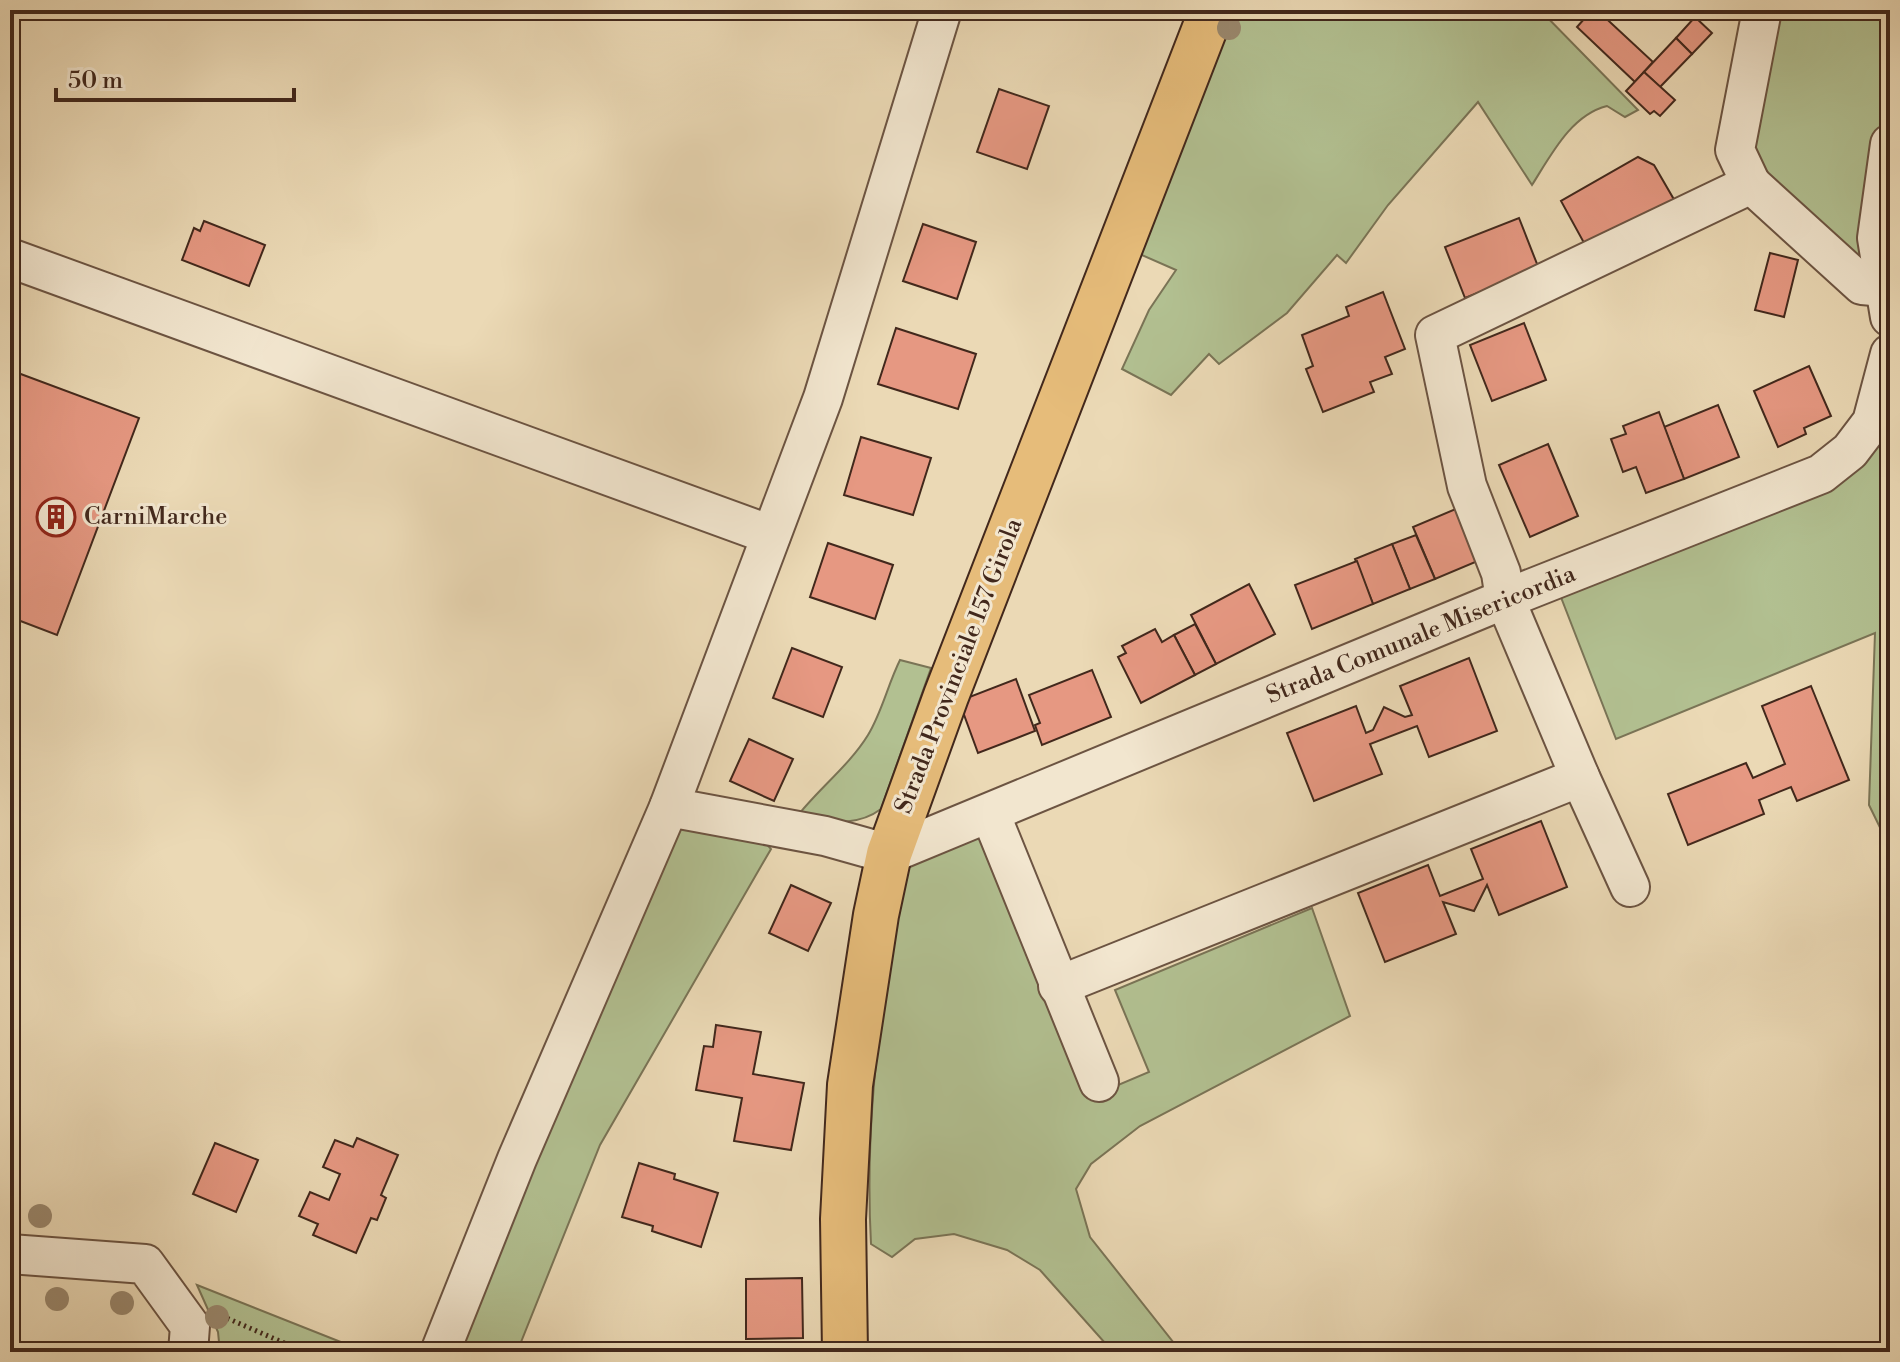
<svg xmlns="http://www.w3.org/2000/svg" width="1900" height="1362" font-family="'Libre Bodoni',serif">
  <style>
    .green { fill: #b2c091; stroke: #7a7456; stroke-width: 2 }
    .building { fill: #e69882; stroke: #42281c; stroke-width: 2 }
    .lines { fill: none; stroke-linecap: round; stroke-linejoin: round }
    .minor-casing { stroke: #6c5442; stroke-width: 42 }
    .major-casing { stroke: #42281c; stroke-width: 48 }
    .path { stroke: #42281c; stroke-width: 5; stroke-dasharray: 2 4; stroke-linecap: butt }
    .minor { stroke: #f2e6cf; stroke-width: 38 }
    .major { stroke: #e6bc7a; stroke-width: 44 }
    .tree { fill: #9a886e }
    .labels { text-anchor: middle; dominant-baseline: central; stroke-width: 6; stroke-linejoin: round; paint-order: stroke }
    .poi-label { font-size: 24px; fill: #42281c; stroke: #f2e6cf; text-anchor: start }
    .street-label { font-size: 24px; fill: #42281c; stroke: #f2e6cf }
  </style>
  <rect width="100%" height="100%" fill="#ebd9b5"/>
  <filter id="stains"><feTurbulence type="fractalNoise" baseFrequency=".0025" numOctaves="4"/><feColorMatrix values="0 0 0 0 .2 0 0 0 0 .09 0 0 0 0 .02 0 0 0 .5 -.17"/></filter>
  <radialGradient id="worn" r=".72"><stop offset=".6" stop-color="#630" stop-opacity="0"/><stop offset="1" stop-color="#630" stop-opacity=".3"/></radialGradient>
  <g class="green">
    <path d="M1231 10H1540L1638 110 1625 117 1607 106C1571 115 1551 155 1532 185L1478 102 1388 205 1346 263 1337 255 1287 313 1219 364 1209 354 1171 395 1122 369 1149 310 1176 270 1135 252Z"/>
    <path d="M1765 10H1890V111L1863 268 1747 161Z"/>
    <path d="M1890 419V848L1869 805 1875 633 1616 739 1557 587Z"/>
    <path d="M900 660 931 668 881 809C856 828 825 821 795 819 817 790 849 766 868 735 882 712 888 684 900 660Z"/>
    <path d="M979 821 1090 1097 1149 1072 1115 990 1312 908 1350 1016 1140 1126 1091 1164 1076 1189 1090 1237 1181 1352H1113L1040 1270 1007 1250 954 1234 915 1239 892 1257 871 1244C864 1116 881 988 909 863Z"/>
    <path d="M683 826 763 840 771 849 600 1145 517 1352H459L484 1284 670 840Z"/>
    <path d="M197 1285 366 1352H220L218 1332Z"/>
  </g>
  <g class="building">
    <path d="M1592 10H1597L1653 62 1635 82 1577 27Z"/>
    <path d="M1695 17 1712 33 1692 54 1676 38Z"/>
    <path d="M1676 38 1692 54 1660 87 1644 72Z"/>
    <path d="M1644 72 1675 100 1660 116 1654 111 1650 114 1626 91Z"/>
    <path d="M999 89 1049 106 1027 169 977 152Z"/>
    <path d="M1638 157 1654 165 1676 203 1589 252 1561 201Z"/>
    <path d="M1519 218 1539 269 1465 298 1445 247Z"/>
    <path d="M204 221 265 245 249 286 182 260 194 228 200 231Z"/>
    <path d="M923 224 976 242 957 299 903 281Z"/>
    <path d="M1770 253 1798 260 1784 317 1755 310Z"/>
    <path d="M1383 292 1405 349 1385 357 1392 374 1370 382 1374 392 1323 412 1306 369 1313 366 1302 335 1349 316 1346 307Z"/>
    <path d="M1524 323 1546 380 1492 401 1470 345Z"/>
    <path d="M896 328 976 354 958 409 878 384Z"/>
    <path d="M1809 366 1831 416 1804 428 1806 434 1778 447 1754 391Z"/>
    <path d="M10 370 139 418 57 635 10 617Z"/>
    <path d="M1718 405 1739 457 1684 479 1664 427Z"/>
    <path d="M1659 412 1684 479 1646 493 1636 467 1623 472 1611 439 1626 434 1623 426Z"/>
    <path d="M861 437 931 458 913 515 844 495Z"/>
    <path d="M1548 444 1578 516 1530 537 1499 465Z"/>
    <path d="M1470 503 1492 555 1435 579 1413 527Z"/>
    <path d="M1416 535 1435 579 1410 589 1392 544Z"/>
    <path d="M828 543 893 565 875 619 810 597Z"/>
    <path d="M1392 544 1410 589 1373 604 1355 559Z"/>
    <path d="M1357 561 1373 604 1312 629 1295 585Z"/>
    <path d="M1249 584 1275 634 1216 664 1191 615Z"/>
    <path d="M1195 624 1216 664 1195 675 1174 635Z"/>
    <path d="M1155 629 1162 642 1174 635 1195 675 1141 703 1118 657 1126 653 1122 646Z"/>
    <path d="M792 648 842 667 823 717 773 698Z"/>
    <path d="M1469 658 1497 731 1429 757 1417 726 1370 744 1382 774 1314 801 1287 733 1356 706 1366 733 1373 730 1384 707 1405 717 1412 715 1400 686Z"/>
    <path d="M1092 670 1111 717 1042 745 1035 725 1040 723 1029 695Z"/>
    <path d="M1016 679 1035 731 978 753 959 701Z"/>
    <path d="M1811 686 1849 780 1797 801 1791 787 1759 800 1764 814 1688 845 1668 794 1746 763 1753 778 1785 764 1762 706Z"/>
    <path d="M749 739 793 759 774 801 730 781Z"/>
    <path d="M1541 821 1567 887 1499 915 1487 885 1474 911 1443 902 1456 934 1385 962 1358 893 1428 865 1440 896 1483 879 1471 849Z"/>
    <path d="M791 885 831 903 808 951 769 933Z"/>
    <path d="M716 1025 761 1032 753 1074 804 1083 791 1150 734 1141 742 1098 696 1090 704 1046 713 1047Z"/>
    <path d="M357 1138 398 1155 381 1195 386 1198 377 1220 371 1218 356 1253 313 1235 318 1224 299 1216 310 1192 329 1200 340 1174 323 1167 335 1140 353 1147Z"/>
    <path d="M215 1143 258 1160 236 1212 193 1194Z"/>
    <path d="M639 1163 675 1174 674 1179 718 1193 701 1247 652 1231 653 1226 622 1217Z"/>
    <path d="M802 1278 803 1338 746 1339V1279Z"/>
  </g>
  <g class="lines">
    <g class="minor-casing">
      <g id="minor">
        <path d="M1890 144 1877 238 1890 317"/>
        <path d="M1751 184 1735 150 1762 10"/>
        <path d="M10 258 771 535"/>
        <path d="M669 807 825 836 889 854 1505 599 1821 474 1850 451 1872 422 1890 354"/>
        <path d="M990 813 1099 1082"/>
        <path d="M1630 887 1580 777 1505 599 1501 573 1467 486 1435 335 1751 184 1862 285 1885 287"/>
        <path d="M1058 986 1580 777"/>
        <path d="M10 1254 145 1264 190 1326 188 1352"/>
        <path d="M440 1352 517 1159 669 807 823 398 942 10"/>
      </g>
    </g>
    <g class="major-casing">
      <path id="major" d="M845 1352 843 1219 850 1085 876 915 889 854 946 696 1212 10"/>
    </g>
    <path class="path" d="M222 1316 305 1352"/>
    <use href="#minor" class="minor"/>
    <use href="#major" class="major"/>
  </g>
  <g class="tree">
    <circle cx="1229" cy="28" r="12"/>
    <circle cx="40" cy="1216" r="12"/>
    <circle cx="57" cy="1299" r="12"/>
    <circle cx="122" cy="1303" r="12"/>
    <circle cx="217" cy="1317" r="12"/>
  </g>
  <defs>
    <g id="building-ring" transform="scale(2)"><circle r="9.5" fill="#f2e6cf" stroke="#8f2418" stroke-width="1.5"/><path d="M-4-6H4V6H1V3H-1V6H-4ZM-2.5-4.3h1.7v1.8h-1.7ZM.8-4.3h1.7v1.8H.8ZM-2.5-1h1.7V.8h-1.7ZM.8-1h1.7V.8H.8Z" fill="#8f2418"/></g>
  </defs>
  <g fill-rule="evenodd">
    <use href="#building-ring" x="56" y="517"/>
  </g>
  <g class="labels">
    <g class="poi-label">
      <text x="84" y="517">CarniMarche</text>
    </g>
    <g class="street-label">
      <text transform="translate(1421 635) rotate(-22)">Strada Comunale Misericordia</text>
      <text transform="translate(959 666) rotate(-69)">Strada Provinciale 157 Girola</text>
    </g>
  </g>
  <rect width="1900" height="1362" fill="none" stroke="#ebd9b5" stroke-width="40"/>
  <rect x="12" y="12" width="1876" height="1338" fill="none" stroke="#42281c" stroke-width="4"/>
  <rect x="20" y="20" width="1860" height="1322" fill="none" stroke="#42281c" stroke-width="2"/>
  <path d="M56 88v12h238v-12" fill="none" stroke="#42281c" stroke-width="4"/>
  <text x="68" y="88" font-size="24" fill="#42281c" stroke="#f2e6cf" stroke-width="6" paint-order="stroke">50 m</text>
  <rect width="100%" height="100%" filter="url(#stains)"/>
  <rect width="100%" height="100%" fill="url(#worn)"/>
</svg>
